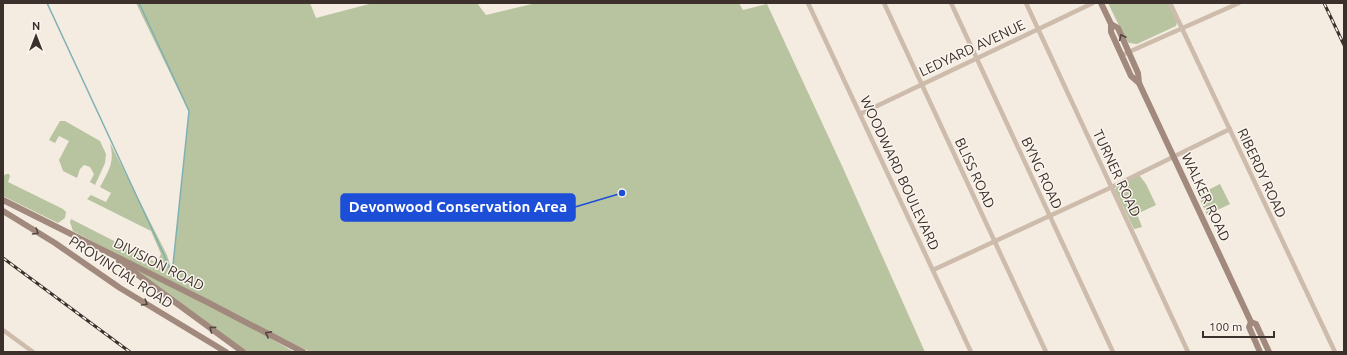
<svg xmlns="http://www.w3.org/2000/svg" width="1347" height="355" font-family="Ubuntu,sans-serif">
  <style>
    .green { fill: #b8c4a0 }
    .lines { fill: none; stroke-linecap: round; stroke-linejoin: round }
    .stream { stroke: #7fb0b2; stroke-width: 1.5 }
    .minor { stroke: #cdbbac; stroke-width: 4.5 }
    .secondary { stroke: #a18a7d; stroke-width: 6 }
    .rail-casing { stroke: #3b302b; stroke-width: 3 }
    .rail { stroke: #fbf5ee; stroke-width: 1.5; stroke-dasharray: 4.5; stroke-linecap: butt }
    .oneway { stroke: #544640 }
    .labels { text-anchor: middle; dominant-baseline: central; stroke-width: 3; stroke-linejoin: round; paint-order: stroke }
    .street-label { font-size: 14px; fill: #3b302b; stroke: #fbf5ee }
    .leader { fill: none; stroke: #1d4ed8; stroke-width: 1.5 }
    .callout-dot { fill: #1d4ed8; stroke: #fbf5ee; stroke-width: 1.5 }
    .callout { fill: #1d4ed8; stroke: #1d4ed8; stroke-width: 1.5 }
    .callout-label { font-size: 15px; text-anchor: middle; font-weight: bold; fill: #fff }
  </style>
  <rect width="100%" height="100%" fill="#f4ebe1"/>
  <g class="green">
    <path d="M136 3H310L316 18 373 3H477L486 15 536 3H739L743 10 767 4 843 168 925 352H310L166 280 73 231 70 222 71 219 157 263 161 254 151 231 87 199 91 195 106 202 111 193 100 187C109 170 115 162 110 143L167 255 171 268 173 265 189 112Z"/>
    <path d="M1108 3H1168L1177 22 1176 26 1137 44 1129 43 1126 40Z"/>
    <path d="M60 121H65L100 141 106 154 105 163 95 185 90 182 94 174 90 167 84 165 80 169 77 178 63 171 59 160 69 141 59 136 55 143 49 140Z"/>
    <path d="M6 174H9L10 176 8 182 63 209 66 212 65 218 58 223 3 196V176Z"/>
    <path d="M1139 175 1146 184 1156 205 1137 214 1142 227 1134 229 1115 190 1118 185Z"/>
    <path d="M1220 184 1230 204 1207 215 1198 195Z"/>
    <path d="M116 257 257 330 294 352H247Z"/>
  </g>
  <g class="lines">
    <g class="stream">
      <path d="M47 3 164 255 170 269V274"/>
      <path d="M139 3 189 111 173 265 170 272"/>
    </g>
    <g class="minor">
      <path d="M808 3 971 352"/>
      <path d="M884 3 1046 352"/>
      <path d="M951 3 1113 352"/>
      <path d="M1026 3 1188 352"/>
      <path d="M1170 3 1335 352"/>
      <path d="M1122 55 1239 3"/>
      <path d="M860 114 1093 3"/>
      <path d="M933 270 1112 187 1230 129"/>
      <path d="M3 330 33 352"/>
    </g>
    <g class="secondary">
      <path d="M1101 3 1111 24V32L1131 76 1139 83"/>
      <path d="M1111 24 1118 28 1138 73 1139 83 1251 322 1256 324 1269 352"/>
      <path d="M3 200 207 302 303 352"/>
      <path d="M3 211 55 243 120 288 226 352"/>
      <path d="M119 261 243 352"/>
      <path d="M1251 322 1249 327 1260 352"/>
    </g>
    <g class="rail-casing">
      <g id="rail">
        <path d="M1324 3 1344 45"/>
        <path d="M3 258 130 352"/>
      </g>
    </g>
    <use href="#rail" class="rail"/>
  </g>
  <defs><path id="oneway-chevron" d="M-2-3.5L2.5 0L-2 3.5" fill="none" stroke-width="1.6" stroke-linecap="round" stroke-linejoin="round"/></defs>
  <g class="oneway">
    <use href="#oneway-chevron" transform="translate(1122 37) rotate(-116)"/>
    <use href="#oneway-chevron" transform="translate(36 232) rotate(31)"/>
    <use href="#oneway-chevron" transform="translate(145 303) rotate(31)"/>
    <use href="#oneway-chevron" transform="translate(212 329) rotate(-144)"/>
    <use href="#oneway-chevron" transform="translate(268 334) rotate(-152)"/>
  </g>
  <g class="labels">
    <g class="street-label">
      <text transform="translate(972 48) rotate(-25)">LEDYARD AVENUE</text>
      <text transform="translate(900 173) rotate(65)">WOODWARD BOULEVARD</text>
      <text transform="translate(975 173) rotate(65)">BLISS ROAD</text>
      <text transform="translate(1042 173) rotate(65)">BYNG ROAD</text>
      <text transform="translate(1117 173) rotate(65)">TURNER ROAD</text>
      <text transform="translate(1262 173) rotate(65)">RIBERDY ROAD</text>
      <text transform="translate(1206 197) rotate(65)">WALKER ROAD</text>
      <text transform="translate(159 264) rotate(27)">DIVISION ROAD</text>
      <text transform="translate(121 272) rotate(33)">PROVINCIAL ROAD</text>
    </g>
  </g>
  <path class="leader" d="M622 193L575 207"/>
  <circle class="callout-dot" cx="622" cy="193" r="4"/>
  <rect class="callout" x="341" y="194" width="234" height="27" rx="4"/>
  <g class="callout-label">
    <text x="458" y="212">Devonwood Conservation Area</text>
  </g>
  <rect width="1347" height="355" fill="none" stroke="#3b302b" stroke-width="8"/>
  <g transform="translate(36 36)" stroke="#fbf5ee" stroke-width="3" paint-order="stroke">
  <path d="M0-3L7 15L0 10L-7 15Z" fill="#3b302b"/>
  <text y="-6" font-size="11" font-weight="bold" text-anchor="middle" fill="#3b302b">N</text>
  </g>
  <path d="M1203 331v6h71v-6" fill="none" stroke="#3b302b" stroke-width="2"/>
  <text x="1209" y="331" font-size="12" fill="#3b302b" stroke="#fbf5ee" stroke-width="3" paint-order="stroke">100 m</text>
</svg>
